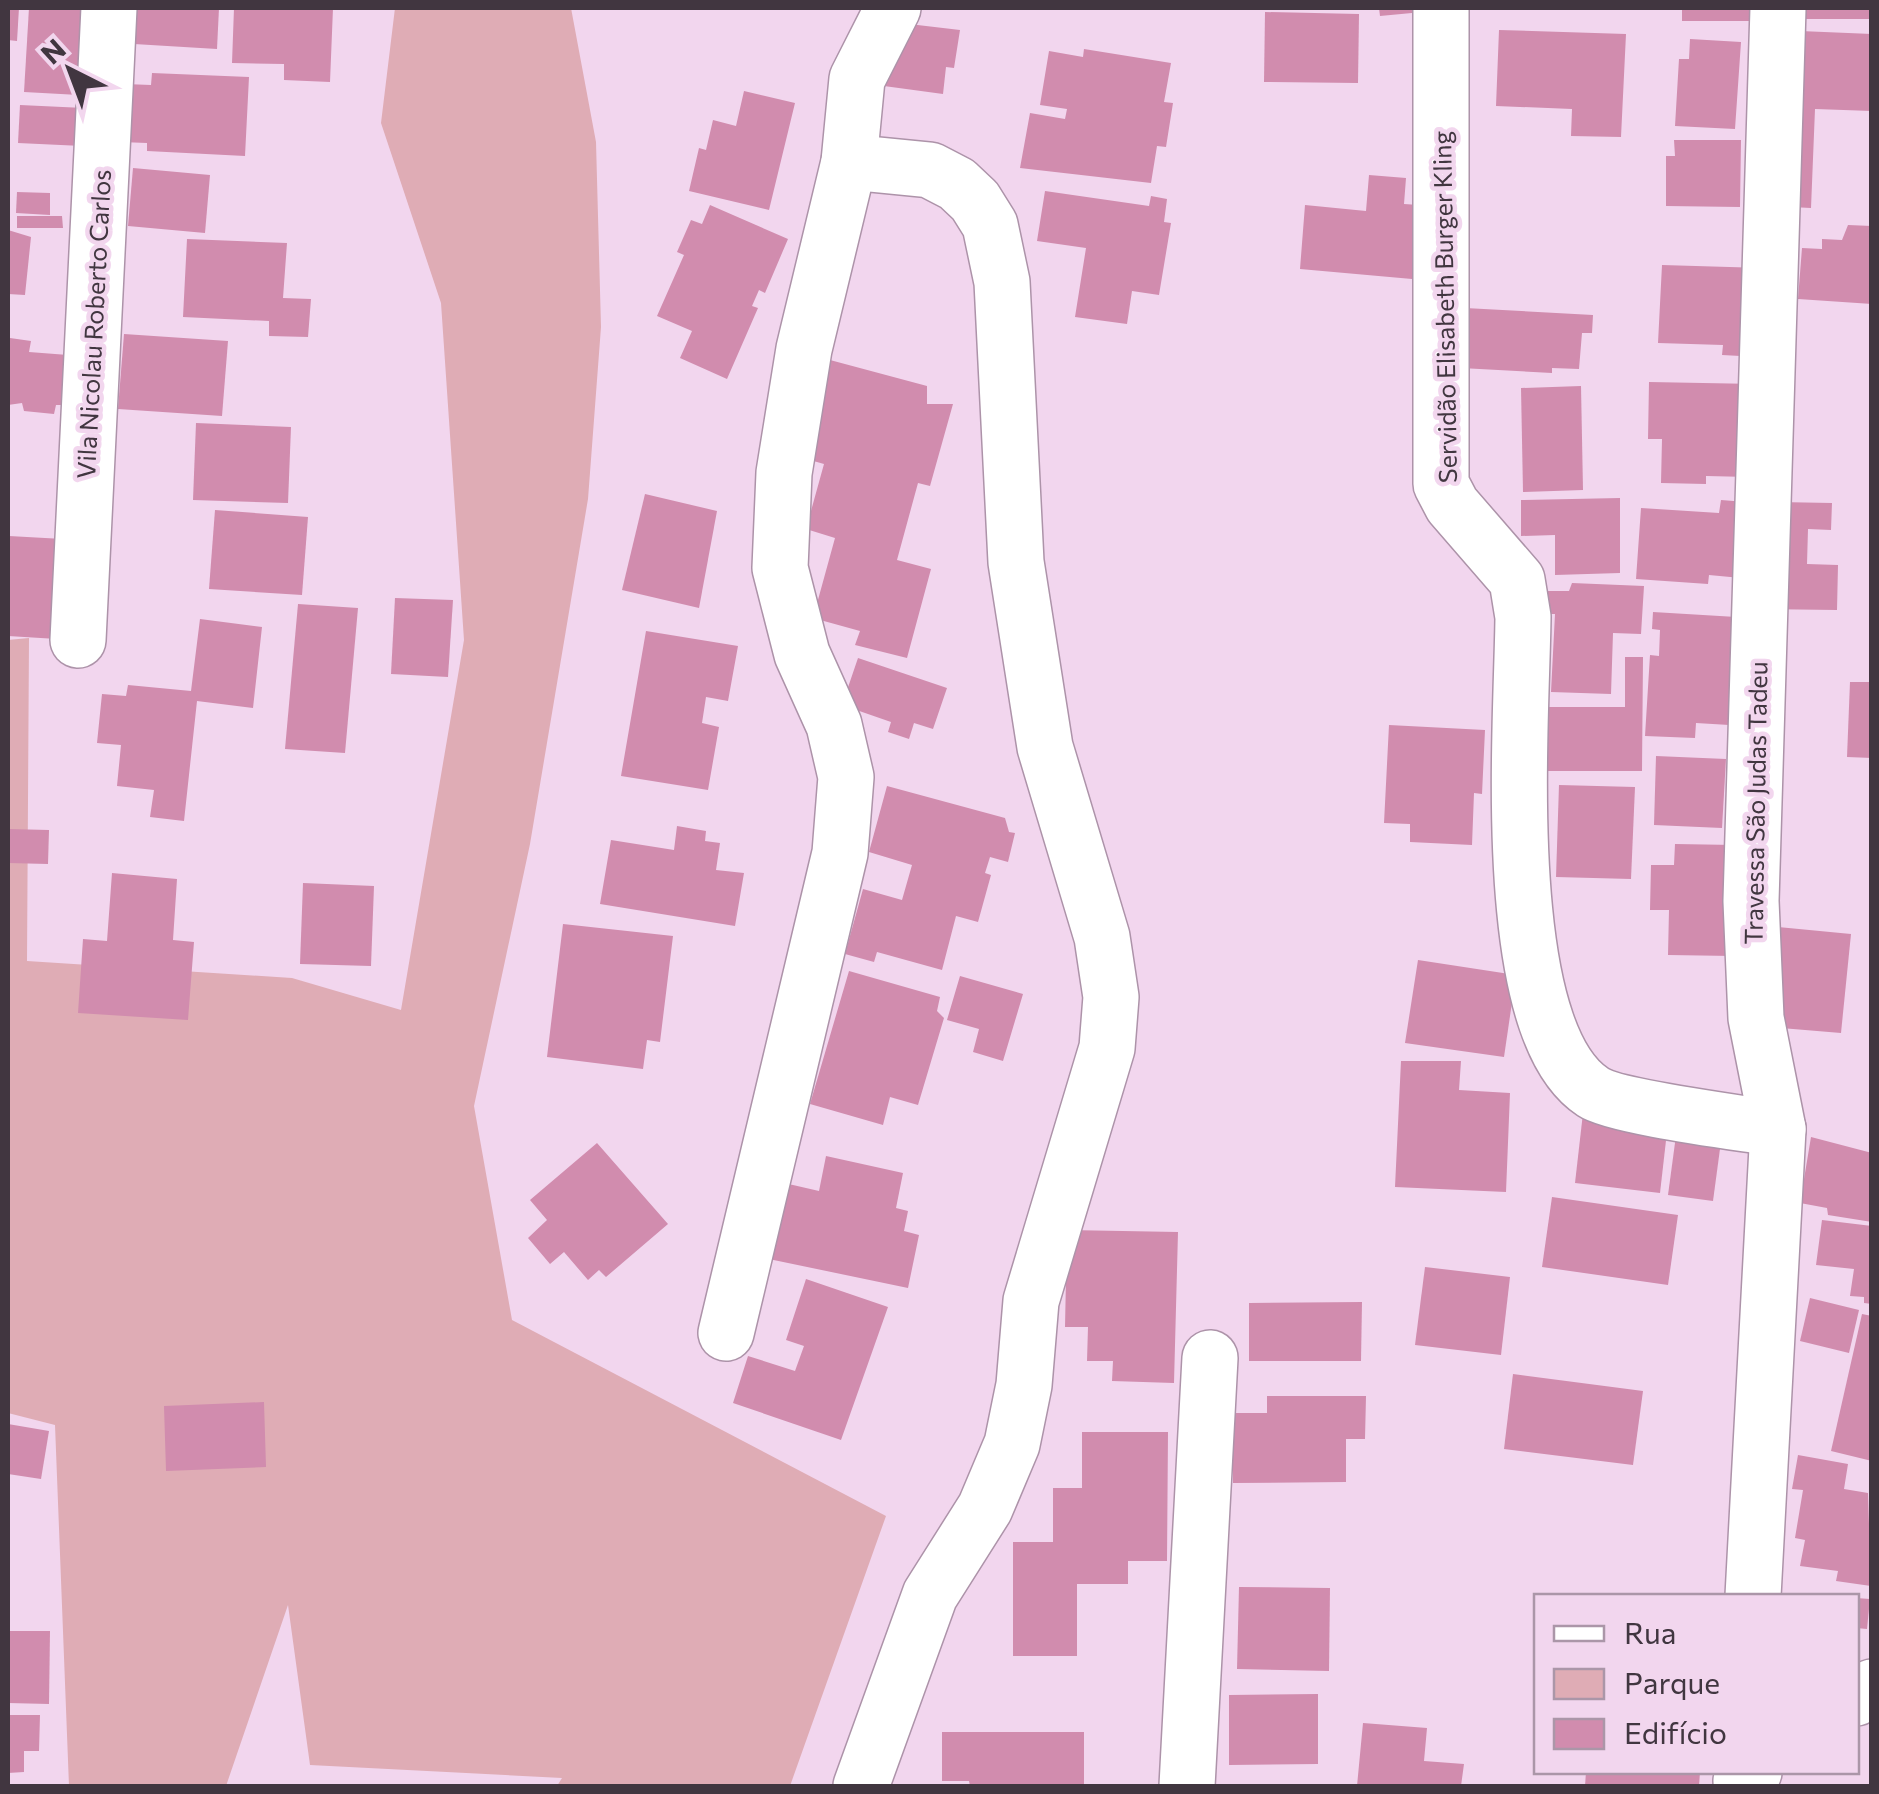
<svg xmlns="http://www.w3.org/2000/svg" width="1879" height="1794" font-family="Commissioner,sans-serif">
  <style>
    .green { fill: #dfacb5 }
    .building { fill: #d18cae }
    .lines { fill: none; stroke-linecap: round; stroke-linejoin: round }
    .minor-casing { stroke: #ad93a9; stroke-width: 58 }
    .minor { stroke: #fff; stroke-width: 55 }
    .labels { text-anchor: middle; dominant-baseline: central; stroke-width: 9; stroke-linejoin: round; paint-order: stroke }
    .street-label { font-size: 25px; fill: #413640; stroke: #f2d6ee }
  </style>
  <rect width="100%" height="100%" fill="#f2d6ee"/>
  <path class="green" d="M395 8H571L596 142 601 327 588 499 530 844 474 1106 512 1320 886 1516 790 1786H557L562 1778 310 1765 288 1605 226 1786H69L55 1425 8 1413V640L29 638 27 961 292 978 401 1010 464 640 441 303 381 123Z"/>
  <g class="building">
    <path d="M8 8H19L17 41 8 40Z"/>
    <path d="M29 8H84L79 95 24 92Z"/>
    <path d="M136 8H219L217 49 134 44Z"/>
    <path d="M234 8H333L330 82 284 80V64L232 63Z"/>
    <path d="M1379 8H1432L1433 11 1380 16Z"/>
    <rect x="1682" y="8" width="89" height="13"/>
    <rect x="1800" y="8" width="72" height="11"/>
    <path d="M1265 12 1359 14 1358 83 1264 82Z"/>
    <path d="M892 22 960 30 954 68 946 67 943 94 884 86Z"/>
    <path d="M1499 30 1626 34 1621 137 1571 136 1572 109 1496 106Z"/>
    <path d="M1800 31 1872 34V111L1815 109 1811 208 1791 207Z"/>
    <path d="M1690 39 1741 42 1735 129 1675 126 1679 59H1689Z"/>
    <path d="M1084 49 1171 63 1164 102 1173 103 1166 147 1157 146 1151 183 1020 168 1030 113 1065 119 1067 109 1040 105 1049 51 1083 57Z"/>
    <path d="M152 73 249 77 245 156 147 151V143L121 142 125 84 151 85Z"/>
    <path d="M744 91 795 103 769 210 689 191 699 148 706 150 713 120 736 126Z"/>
    <path d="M20 105 84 108 82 146 18 143Z"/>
    <path d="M1674 140H1741L1740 207 1666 206V156H1675Z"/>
    <path d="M133 168 210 175 205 233 128 226Z"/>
    <path d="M1369 175 1406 178 1404 204 1419 205 1412 279 1300 269 1305 205 1366 211Z"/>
    <path d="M1045 191 1149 206 1151 196 1167 199 1164 222 1171 223 1159 295 1132 291 1127 324 1075 317 1086 248 1037 241Z"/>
    <path d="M17 192 50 193V215L16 213Z"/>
    <path d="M710 205 788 239 765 293 759 290 752 306 758 308 727 379 680 358 692 331 657 316 684 255 677 252 691 220 702 224Z"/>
    <path d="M17 216H62L63 228H17Z"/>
    <path d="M1848 225 1872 226V304L1798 299 1802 248 1822 249V239L1842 240Z"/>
    <path d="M8 230 31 237 25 295 8 294Z"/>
    <path d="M187 239 287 243 283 298 311 299 308 337 269 336V321L183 317Z"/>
    <path d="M1662 265 1763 268 1759 357 1722 355 1723 345 1658 343Z"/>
    <path d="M1465 308 1593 315 1592 333H1582L1579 369 1552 368V373L1461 368Z"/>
    <path d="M124 334 228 341 222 416 118 409Z"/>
    <path d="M10 338 31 341 29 352 68 355 63 405H56L54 414 24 411 22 403 8 405Z"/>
    <path d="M830 360 927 386V404H953L930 486 918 483 897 560 931 569 907 658 855 645 860 631 813 618 835 538 806 529 824 464 803 458Z"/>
    <path d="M1649 382 1757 384 1749 477 1706 476V484L1661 483 1662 439H1648Z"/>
    <path d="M1581 386 1583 490 1523 492 1521 388Z"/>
    <path d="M196 423 291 427 288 503 193 500Z"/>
    <path d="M645 494 717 511 699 608 622 590Z"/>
    <path d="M1620 498V573L1555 575V535L1521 536V500Z"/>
    <path d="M1721 500 1746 502 1741 578 1709 575 1708 584 1636 579 1641 508 1719 513Z"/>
    <path d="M1772 502 1832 503 1831 530 1808 529 1807 564 1838 565 1837 610 1769 609Z"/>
    <path d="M215 510 308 517 302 595 209 589Z"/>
    <path d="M9 536 63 539 57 639 8 636Z"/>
    <path d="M1572 583 1644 586 1641 634 1613 633 1611 694 1551 692 1555 614H1547L1548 591H1569Z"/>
    <path d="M395 598 453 600 448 677 391 674Z"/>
    <path d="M298 604 358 608 345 753 285 749Z"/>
    <path d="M1653 612 1753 618 1746 726 1696 723 1695 738 1645 736 1650 655 1659 656 1660 630 1652 629Z"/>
    <path d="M200 619 262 627 253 708 197 701 184 821 150 817 154 790 117 786 121 745 97 743 102 694 126 696 128 685 191 691Z"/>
    <path d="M646 631 738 646 728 701 706 697 702 723 719 727 708 790 621 776Z"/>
    <path d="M1625 657H1643L1642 771H1537V707H1625Z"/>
    <path d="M858 658 947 688 933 729 914 723 909 739 888 732 891 722 842 705Z"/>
    <path d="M1850 682H1872V758L1847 757Z"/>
    <path d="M1389 725 1485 730 1482 794 1474 793 1472 845 1410 842V824L1384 823Z"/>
    <path d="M1656 756 1726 759 1722 828 1654 825Z"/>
    <path d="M1559 785 1635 787 1631 879 1556 877Z"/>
    <path d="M887 786 1005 818 1009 832 1015 833 1008 862 990 857 985 873 991 875 978 922 956 916 942 970 877 952 874 962 845 954 863 889 902 900 912 865 869 852Z"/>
    <path d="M677 826 706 831 705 841 720 843 716 870 744 873 735 926 600 904 611 840 674 850Z"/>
    <path d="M8 829 49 830 48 864 8 863Z"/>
    <path d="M1675 844 1735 845 1733 956 1668 955 1669 910H1650L1651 865H1674Z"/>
    <path d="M112 873 177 879 173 940 194 942 188 1020 78 1013 83 939 107 941Z"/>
    <path d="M303 883 374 886 371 966 300 964Z"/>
    <path d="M563 924 673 936 660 1042 647 1040 643 1069 547 1057Z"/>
    <path d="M1768 926 1851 934 1841 1033 1770 1027Z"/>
    <path d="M1418 960 1516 975 1504 1057 1405 1043Z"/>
    <path d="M849 971 940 997 937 1011 944 1018 918 1105 890 1097 883 1125 810 1104Z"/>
    <path d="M960 976 1023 994 1003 1061 973 1052 979 1029 947 1020Z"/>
    <path d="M1401 1061H1461L1459 1090 1510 1093 1506 1192 1395 1187Z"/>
    <path d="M1583 1113 1668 1123 1660 1193 1575 1183Z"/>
    <path d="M1677 1128 1722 1134 1713 1201 1668 1195Z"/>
    <path d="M1811 1137 1872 1153V1222L1828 1215 1827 1208 1800 1203Z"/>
    <path d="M597 1143 668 1224 606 1277 599 1270 588 1280 564 1252 550 1264 528 1238 547 1220 530 1200Z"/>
    <path d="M826 1156 903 1173 896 1208 908 1211 904 1231 919 1235 908 1288 764 1258 780 1182 819 1191Z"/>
    <path d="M1552 1197 1678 1215 1668 1285 1542 1267Z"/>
    <path d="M1822 1220 1872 1226V1304L1864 1303V1297L1850 1296 1854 1269 1816 1265Z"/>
    <path d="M1067 1230 1178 1232 1174 1383 1112 1381 1113 1361H1087L1088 1327H1065Z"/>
    <path d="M1425 1267 1510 1277 1501 1355 1415 1345Z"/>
    <path d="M806 1279 888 1307 841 1440 733 1403 748 1356 795 1371 804 1346 786 1340Z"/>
    <path d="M1810 1298 1859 1310 1849 1353 1800 1341Z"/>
    <path d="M1362 1302 1361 1361H1249V1303Z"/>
    <path d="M1862 1314 1872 1316V1461L1831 1451Z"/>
    <path d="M1513 1374 1643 1391 1633 1465 1504 1449Z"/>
    <path d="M1267 1396H1366L1365 1439H1346V1482L1233 1483V1413H1267Z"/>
    <path d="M264 1402 266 1467 166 1471 164 1406Z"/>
    <path d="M8 1424 49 1431 41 1479 8 1474Z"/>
    <path d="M1082 1432H1168L1167 1561H1128V1584H1077V1656H1013V1542H1053V1488H1082Z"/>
    <path d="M1798 1455 1848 1464 1844 1489 1868 1493 1871 1586 1836 1581 1838 1571 1800 1566 1805 1540 1795 1538 1803 1490 1792 1489Z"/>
    <path d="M1239 1587 1330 1588 1329 1671 1237 1669Z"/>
    <path d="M1856 1598 1870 1599 1867 1629 1856 1628Z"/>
    <path d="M8 1631H50L49 1704 8 1703Z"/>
    <path d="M1318 1694V1764L1229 1765V1695Z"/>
    <path d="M8 1715H40L39 1751H24V1772L8 1773Z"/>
    <path d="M1363 1723 1427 1728 1424 1761 1464 1764 1461 1786H1357Z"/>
    <path d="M942 1732H1084V1786H970L969 1781H942Z"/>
    <path d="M1586 1772H1700L1699 1786H1585Z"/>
  </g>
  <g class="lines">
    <g class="minor-casing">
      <g id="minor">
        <path d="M1441 8V484L1452 505 1517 580 1523 617C1522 723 1497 1029 1593 1092 1615 1107 1743 1123 1778 1129"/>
        <path d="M849 162 930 170 957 184 975 201 990 225 1002 282 1016 562 1045 747 1102 937 1111 997 1107 1048 1031 1301 1024 1385 1012 1444 985 1508 930 1595 861 1786"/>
        <path d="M78 640 109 8"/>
        <path d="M726 1333 840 853 846 777 834 725 802 654 780 568 784 473 804 349 849 162 857 79 893 8"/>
        <path d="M1753 1596 1778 1129 1756 1018 1751 901 1778 8"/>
        <path d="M1856 1698 1872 1687"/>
        <path d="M1741 1781 1754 1772"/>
        <path d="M1187 1786 1210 1358"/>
      </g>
    </g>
    <use href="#minor" class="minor"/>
  </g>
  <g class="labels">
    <g class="street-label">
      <text transform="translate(1444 307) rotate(-91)">Servidão Elisabeth Burger Kling</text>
      <text transform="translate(93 324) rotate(-87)">Vila Nicolau Roberto Carlos</text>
      <text transform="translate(1755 803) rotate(-89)">Travessa São Judas Tadeu</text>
    </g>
  </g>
  <rect width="1879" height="1794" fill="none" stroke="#413640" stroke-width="20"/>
  <rect x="1534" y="1594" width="325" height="180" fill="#f2d6ee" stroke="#ab96a8" stroke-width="2.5"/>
  <rect x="1554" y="1626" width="50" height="15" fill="#ffffff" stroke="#ab96a8" stroke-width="2.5"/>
  <text x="1624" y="1644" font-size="30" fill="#413640">Rua</text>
  <rect x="1554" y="1669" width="50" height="30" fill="#dfacb5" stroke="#ab96a8" stroke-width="2.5"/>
  <text x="1624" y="1694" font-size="30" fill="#413640">Parque</text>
  <rect x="1554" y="1719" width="50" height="30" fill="#d18cae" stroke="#ab96a8" stroke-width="2.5"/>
  <text x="1624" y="1744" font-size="30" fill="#413640">Edifício</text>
  <g transform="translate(70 70) rotate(318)" stroke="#f2d6ee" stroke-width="8" paint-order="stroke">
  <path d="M0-8L18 38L0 25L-18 38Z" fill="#413640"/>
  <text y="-15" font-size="28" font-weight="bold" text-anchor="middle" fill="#413640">N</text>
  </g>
</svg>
